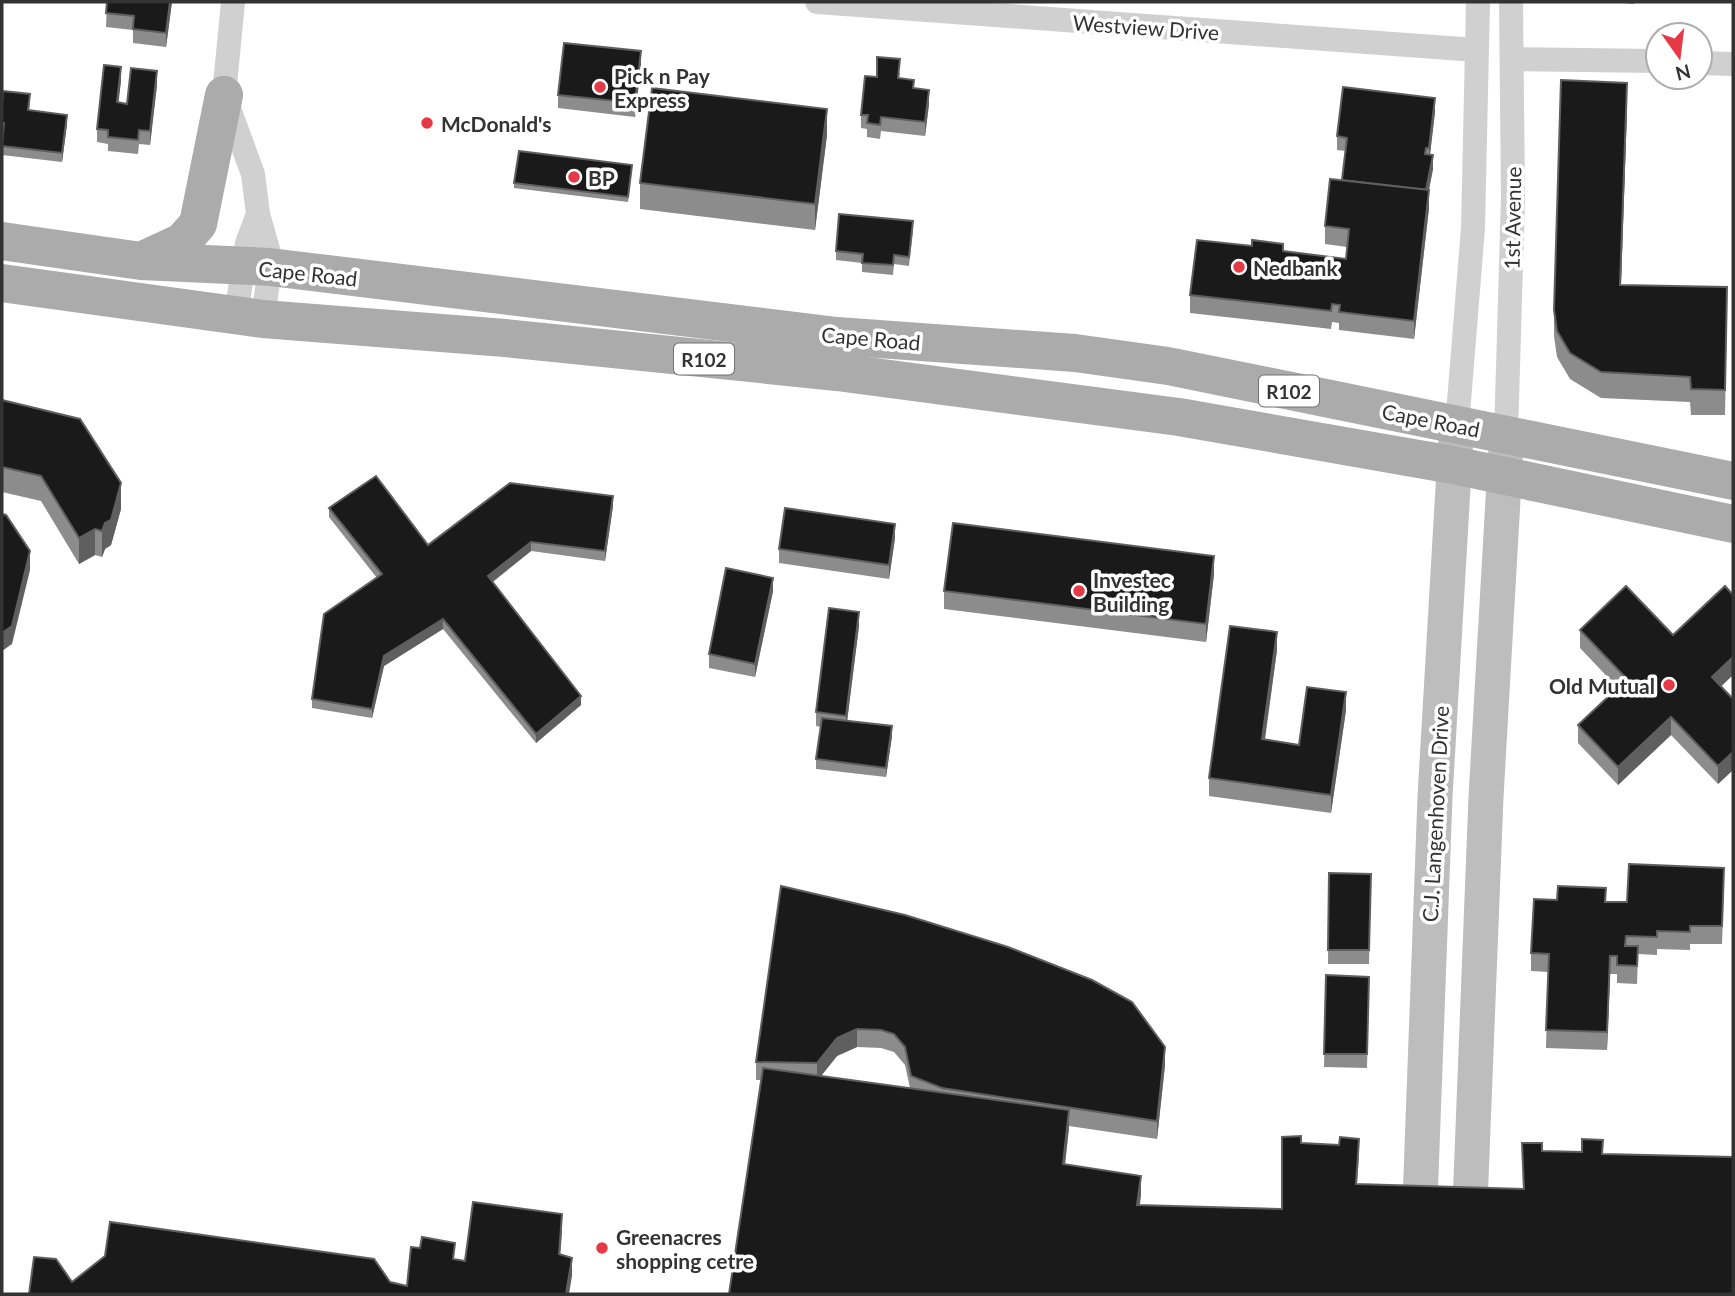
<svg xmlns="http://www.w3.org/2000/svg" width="1735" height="1296" font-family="Lato,sans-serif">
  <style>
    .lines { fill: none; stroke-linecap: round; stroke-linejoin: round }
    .minor { stroke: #d0d0d0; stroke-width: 24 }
    .secondary { stroke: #bdbdbd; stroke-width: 35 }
    .primary { stroke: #ababab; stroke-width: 38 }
    .wall { fill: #8c8c8c; fill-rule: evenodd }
    .shaded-wall { fill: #5f5f5f }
    .building { fill: #1a1a1a; stroke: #5f5f5f; stroke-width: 2 }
    .poi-dot { fill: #e63946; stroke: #fff; stroke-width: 2.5 }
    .labels { text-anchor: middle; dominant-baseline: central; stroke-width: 7; stroke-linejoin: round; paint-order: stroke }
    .shield { fill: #fff; stroke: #707070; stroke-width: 2 }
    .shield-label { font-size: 19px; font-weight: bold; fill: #333 }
    .street-label { font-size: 21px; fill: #333; stroke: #fff }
    .poi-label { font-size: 21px; font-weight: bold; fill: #333; stroke: #fff; text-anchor: start }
  </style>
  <rect width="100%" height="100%" fill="#fff"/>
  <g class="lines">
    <g class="minor">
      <path d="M233 2 224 95 253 174 258 214 269 253 270 267 263 319"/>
      <path d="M817 2 1476 50"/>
      <path d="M1512 59 1658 61"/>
      <path d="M1700 63 1733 64"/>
      <path d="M236 315 247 243 258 214"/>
      <path d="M1457 426 1473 228 1478 2"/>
      <path d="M1506 435 1513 198 1511 2"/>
    </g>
    <g class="secondary">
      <path d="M1420 1202 1435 797 1456 436"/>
      <path d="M1470 1205 1486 797 1506 447"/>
    </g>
    <g class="primary">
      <path d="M2 241 141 261 270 267 837 336 1075 353 1168 366 1733 481"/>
      <path d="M143 260 182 242 198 224 224 95"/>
      <path d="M2 283 263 319 505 338 837 372 1179 417 1453 465 1733 524"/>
    </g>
  </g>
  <g class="wall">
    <path d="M107 2H172L166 47 133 43V30L106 27Z"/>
    <path d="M1623 2H1634V4L1623 3Z"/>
    <path d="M641 65 635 117 558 108V95Z"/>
    <path d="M900 73 899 78 914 88 929 104 925 136 881 131 880 139 867 137V129L861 128V115L877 77Z"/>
    <path d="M121 81 118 102 127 104 157 85 150 145 139 144 138 154 108 151V144L97 142V129Z"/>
    <path d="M2 104H30L29 111 67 124 62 162 2 155 3 132H2Z"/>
    <path d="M1627 109 1621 285 1727 313 1725 415H1691L1690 402 1601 398 1570 379 1557 357 1554 336V310Z"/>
    <path d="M1435 112 1430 155 1433 169 1429 190V208L1414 339 1339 330V323L1332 322 1331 329 1190 313V295L1283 252 1346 259 1347 247 1325 244V226L1342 180 1346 151 1337 150V136Z"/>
    <path d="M827 135 815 230 640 209V183Z"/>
    <path d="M632 170 628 202 514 188V183Z"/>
    <path d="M913 231 909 266 894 264 893 275 862 272V263L836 260V251Z"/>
    <path d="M2 400 121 509 111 545 105 549 102 557 95 555 79 564 41 501 2 492Z"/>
    <path d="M613 506 605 561 531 551 493 582 581 705 536 743 443 629 384 666 372 718 312 708V699L377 578 329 517V508L428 545Z"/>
    <path d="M895 538 889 579 779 563V549Z"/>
    <path d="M1214 574 1206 642 944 609V591Z"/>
    <path d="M773 591 755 677 709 668V654Z"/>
    <path d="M1733 595V675L1721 686 1733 699V770L1718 784 1671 735 1618 785 1578 743V725L1618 688 1580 648V630L1673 635Z"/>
    <path d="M859 626 847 721 892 736 886 777 816 769V759L821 727 816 726V712Z"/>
    <path d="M1277 650 1265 740 1299 745 1346 710 1331 813 1209 796V778Z"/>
    <path d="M1329 873 1371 874 1369 964H1328Z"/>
    <path d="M781 886 1165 1065 1157 1139 1069 1126 1065 1164 1141 1194 1140 1205 1282 1209 1301 1143 1359 1157 1357 1184 1523 1189 1522 1143 1542 1151 1603 1154 1733 1294H729L762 1080H756V1062ZM857 1047 881 1048 894 1052 905 1065 910 1088 821 1076 837 1056Z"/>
    <path d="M1724 886 1722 944H1690V950L1657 949V955L1638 954 1637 984 1617 983V974H1610L1607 1050 1546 1048 1548 972 1531 971V953L1606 902H1627Z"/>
    <path d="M1326 975 1369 977 1367 1068 1324 1067Z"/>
  </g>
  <g class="shaded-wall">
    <path d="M170 2H172L166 47V33Z"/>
    <path d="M641 51V65L635 117V103Z"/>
    <path d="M121 67V81L117 116V102Z"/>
    <path d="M157 71V85L150 145V131Z"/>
    <path d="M1627 83V109L1620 310V285Z"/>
    <path d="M929 90V104L925 136V122Z"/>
    <path d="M1435 98V112L1429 162V148Z"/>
    <path d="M827 109V135L815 230V204Z"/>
    <path d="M67 115V124L62 162V153Z"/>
    <path d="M1433 155V169L1425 208V194Z"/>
    <path d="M1429 190V208L1414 339V321Z"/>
    <path d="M121 483V509L111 545 105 549 102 557V531Z"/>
    <path d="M613 496V506L605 561V551Z"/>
    <path d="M895 524V538L889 579V565Z"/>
    <path d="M95 529V555L79 564V538Z"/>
    <path d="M531 542V551L488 585V576Z"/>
    <path d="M30 551V570L12 644 2 651V633Z"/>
    <path d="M1214 556V574L1206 642V624Z"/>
    <path d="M773 578V591L755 677V664Z"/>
    <path d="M859 612V626L846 730V716Z"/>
    <path d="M443 619V629L384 666 372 718V709L384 656Z"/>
    <path d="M1277 632V650L1262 758V739Z"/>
    <path d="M1733 657V675L1712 695V677Z"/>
    <path d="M1346 692V710L1331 813V795Z"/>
    <path d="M581 696V705L536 743V734Z"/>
    <path d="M1671 717V735L1618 785V767Z"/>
    <path d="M892 726V736L886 777V768Z"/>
    <path d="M1733 752V770L1718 784V766Z"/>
    <path d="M1610 956V974L1607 1050V1032Z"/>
    <path d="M857 1029V1047L837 1056 817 1081V1063L837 1038Z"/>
    <path d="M1165 1047V1065L1157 1139V1121Z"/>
    <path d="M1069 1110V1128L1063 1182V1164Z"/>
    <path d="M1141 1176V1194L1137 1223V1205Z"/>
    <path d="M562 1214V1232L559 1272V1254Z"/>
    <path d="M572 1258V1276L569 1294H566Z"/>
  </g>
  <g class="building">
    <path d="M107 2H170L166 33 133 29 134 16 106 13Z"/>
    <path d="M564 43 641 51 635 103 558 95Z"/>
    <path d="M877 57 900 59 898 78 914 80 913 88 929 90 925 122 881 117 880 125 867 123 868 115H861L865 76 877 77Z"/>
    <path d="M104 65 121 67 117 102 127 104 131 68 157 71 150 131 139 130 138 140 108 137V130L97 129Z"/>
    <path d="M1561 80 1627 83 1620 285 1727 287 1725 390 1691 389 1690 377 1601 372 1570 353 1557 331 1554 310Z"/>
    <path d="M1343 87 1435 98 1429 148H1426L1425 154 1433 155 1426 190 1342 180 1347 138 1337 136Z"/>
    <path d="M652 88 827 109 815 204 640 183Z"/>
    <path d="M3 91 30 94 28 110 67 115 62 153 2 146 4 123H2V104Z"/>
    <path d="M519 151 632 165 628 197 514 183Z"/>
    <path d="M1330 179 1429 190 1414 321 1339 312 1340 305 1332 304 1331 311 1190 295 1197 240 1252 246V240L1283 244V251L1346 259 1349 229 1325 226Z"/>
    <path d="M839 214 913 221 909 257 894 255 893 265 862 263 863 254 836 251Z"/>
    <path d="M2 400 80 419 121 483 111 520 105 523 102 531 95 529 79 538 41 476 2 467Z"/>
    <path d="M376 476 428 545 510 483 613 496 605 551 531 542 488 576 581 696 536 734 443 619 384 656 372 709 312 699 324 614 382 574 329 508Z"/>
    <path d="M785 508 895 524 889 565 779 549Z"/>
    <path d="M2 514 6 515 30 551 12 626 2 633Z"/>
    <path d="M953 523 1214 556 1206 624 944 591Z"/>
    <path d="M726 568 773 578 755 664 709 654Z"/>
    <path d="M1626 586 1673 635 1725 586 1733 595V657L1712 677 1733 699V752L1718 766 1671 717 1618 767 1578 725 1627 679 1580 630Z"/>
    <path d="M829 608 859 612 846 716 816 712Z"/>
    <path d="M1230 626 1277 632 1262 739 1299 745 1307 687 1346 692 1331 795 1209 778Z"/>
    <path d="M822 718 892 726 886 768 816 759Z"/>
    <path d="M1629 864 1724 868 1722 926H1690V932L1657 931V937L1626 936 1625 946H1638L1637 966 1617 965V956H1610L1607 1032 1546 1030 1549 954 1531 953 1534 899 1557 900 1558 886 1606 888 1605 902H1627Z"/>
    <path d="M1329 873 1371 874 1369 950H1328Z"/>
    <path d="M781 886 905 915 1008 947 1092 980 1132 1002 1165 1047 1157 1121 942 1088 911 1076 905 1047 894 1034 881 1030 857 1029 837 1038 817 1063 756 1062Z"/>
    <path d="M1326 975 1369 977 1367 1054H1324Z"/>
    <path d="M763 1068 1069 1110 1063 1164 1141 1176 1137 1205 1282 1209V1137L1301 1136V1143L1339 1145 1340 1137 1359 1139 1356 1184 1524 1189 1522 1143H1542V1151L1582 1152V1139L1603 1140 1602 1154 1733 1157V1294H729Z"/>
    <path d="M473 1202 562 1214 559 1254 572 1258 566 1294H29L34 1257 56 1259 72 1282 105 1256 110 1222 374 1259 390 1282 407 1286 411 1247 420 1248 422 1237 455 1243 453 1259 465 1261Z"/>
  </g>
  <g class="poi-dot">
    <circle cx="600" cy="87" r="7"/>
    <circle cx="427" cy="123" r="7"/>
    <circle cx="574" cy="177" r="7"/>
    <circle cx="1239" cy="267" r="7"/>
    <circle cx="1079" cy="591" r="7"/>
    <circle cx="1669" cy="685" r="7"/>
    <circle cx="602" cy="1248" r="7"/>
  </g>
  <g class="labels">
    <g class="shield">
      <rect x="674" y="343.5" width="60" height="31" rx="5"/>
      <rect x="1259" y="375.5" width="60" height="31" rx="5"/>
    </g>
    <g class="shield-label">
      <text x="704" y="359">R102</text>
      <text x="1289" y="391">R102</text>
    </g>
    <g class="street-label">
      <text transform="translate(1146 27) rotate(4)">Westview Drive</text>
      <text transform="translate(1512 218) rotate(-89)">1st Avenue</text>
      <text transform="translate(308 273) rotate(6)">Cape Road</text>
      <text transform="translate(871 338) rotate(5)">Cape Road</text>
      <text transform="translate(1431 420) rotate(11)">Cape Road</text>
      <text transform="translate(1435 814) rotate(-87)">C.J. Langenhoven Drive</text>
    </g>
    <g class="poi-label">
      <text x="614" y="75">Pick n Pay<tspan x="614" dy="24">Express</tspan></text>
      <text x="441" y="123">McDonald's</text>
      <text x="588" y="177">BP</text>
      <text x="1253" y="267">Nedbank</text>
      <text x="1093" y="579">Investec<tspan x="1093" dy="24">Building</tspan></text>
      <text x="1655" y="685" text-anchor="end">Old Mutual</text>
      <text x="616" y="1236">Greenacres<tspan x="616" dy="24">shopping cetre</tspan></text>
    </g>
  </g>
  <rect width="1735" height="1296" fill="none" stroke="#333333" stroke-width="7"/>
  <g transform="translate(1679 56) rotate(166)"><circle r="33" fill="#ffffff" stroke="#adadad" stroke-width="2"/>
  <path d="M0-5L12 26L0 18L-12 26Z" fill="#e63946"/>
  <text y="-10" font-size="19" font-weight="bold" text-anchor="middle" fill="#333333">N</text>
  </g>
</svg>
